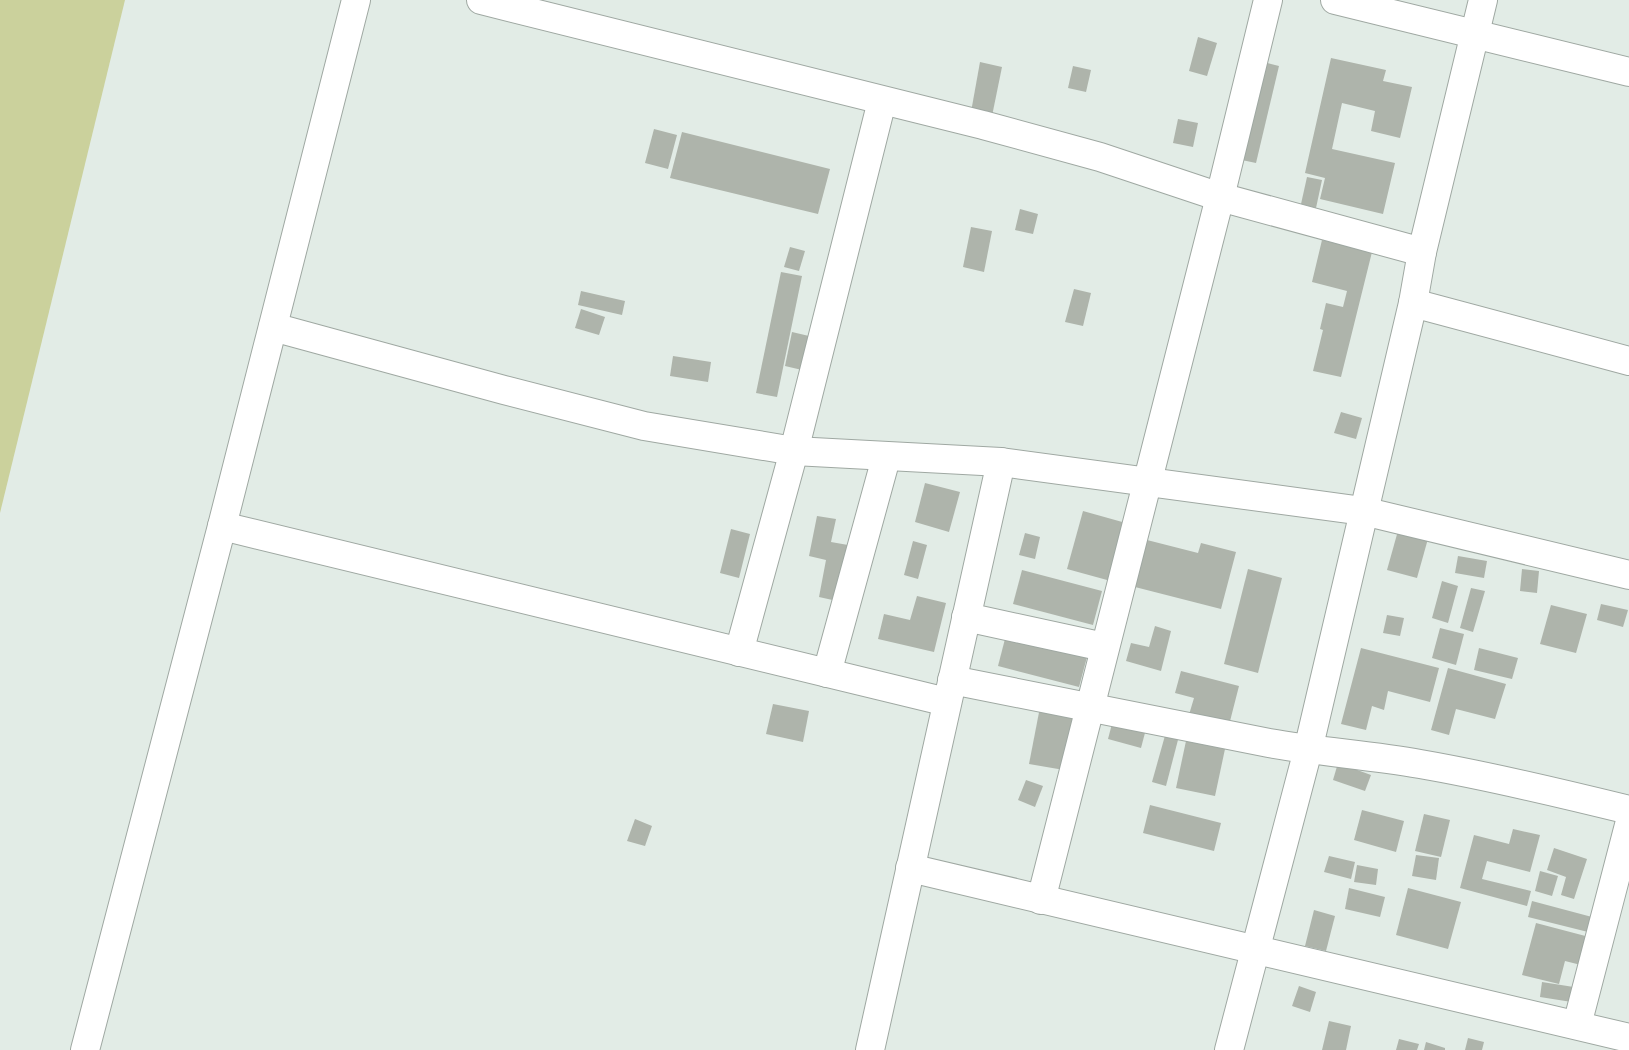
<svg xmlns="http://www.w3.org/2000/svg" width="1629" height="1050" font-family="Karla,sans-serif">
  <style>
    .green { fill: #cbd19c }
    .building { fill: #aeb4ab }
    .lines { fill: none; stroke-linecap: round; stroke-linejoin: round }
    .minor-casing { stroke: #9fa8a2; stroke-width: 30 }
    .minor { stroke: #fff; stroke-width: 28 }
  </style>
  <rect width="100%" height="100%" fill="#e2ece6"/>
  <path class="green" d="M0 0H125L0 513Z"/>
  <g class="building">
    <path d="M1198 37 1217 43 1207 76 1189 71Z"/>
    <path d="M1331 58 1386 70 1383 81 1412 87 1400 138 1371 131 1375 111 1342 103 1332 149 1395 163 1383 214 1320 199 1325 178 1305 173Z"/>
    <path d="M1260 61 1279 66 1256 163 1237 159Z"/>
    <path d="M980 62 1002 67 992 116 971 112Z"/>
    <path d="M1073 66 1091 70 1086 92 1068 88Z"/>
    <path d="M1178 119 1198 123 1193 147 1173 143Z"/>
    <path d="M654 129 677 135 668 169 645 163Z"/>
    <path d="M682 132 830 169 818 214 670 178Z"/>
    <path d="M1307 177 1322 180 1316 208 1301 204Z"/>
    <path d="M1020 209 1038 214 1033 234 1015 230Z"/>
    <path d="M971 227 992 231 984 272 963 267Z"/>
    <path d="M1322 240 1372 252 1341 377 1313 371 1323 330 1320 329 1326 303 1343 307 1347 291 1312 282Z"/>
    <path d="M790 247 805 251 799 271 784 267Z"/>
    <path d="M781 272 802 276 777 397 756 393Z"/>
    <path d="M1074 289 1091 293 1083 326 1065 322Z"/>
    <path d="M581 291 625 301 622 315 578 305Z"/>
    <path d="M581 309 605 317 599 335 575 328Z"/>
    <path d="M792 332 809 336 802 370 785 366Z"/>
    <path d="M673 356 711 362 708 382 670 376Z"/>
    <path d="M1341 412 1362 418 1356 439 1334 433Z"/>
    <path d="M925 483 960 492 949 532 915 522Z"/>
    <path d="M1083 511 1133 525 1118 583 1067 569Z"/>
    <path d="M817 516 836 519 831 542 848 545 837 601 819 597 826 560 809 556Z"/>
    <path d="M1401 520 1431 528 1417 578 1387 570Z"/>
    <path d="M731 529 750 534 739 578 720 573Z"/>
    <path d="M1025 533 1040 537 1035 559 1019 555Z"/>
    <path d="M1147 540 1198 553 1201 543 1236 552 1221 609 1135 587Z"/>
    <path d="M913 541 927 545 918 579 904 575Z"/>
    <path d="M1458 556 1487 561 1484 578 1455 573Z"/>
    <path d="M1248 569 1282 578 1258 673 1224 664Z"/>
    <path d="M1522 569 1539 571 1537 593 1520 591Z"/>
    <path d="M1022 570 1102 591 1093 625 1013 604Z"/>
    <path d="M1442 581 1458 586 1448 623 1432 618Z"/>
    <path d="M1471 588 1485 591 1473 632 1460 628Z"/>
    <path d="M917 596 946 603 934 652 878 639 884 614 910 620Z"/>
    <path d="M1601 604 1628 610 1623 627 1597 620Z"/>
    <path d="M1551 605 1587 614 1576 653 1540 644Z"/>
    <path d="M1387 615 1404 618 1400 636 1383 633Z"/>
    <path d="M1155 626 1171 631 1161 671 1126 661 1131 643 1149 647Z"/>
    <path d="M1440 628 1464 634 1456 665 1432 658Z"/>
    <path d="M1006 635 1087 657 1079 687 998 666Z"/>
    <path d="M1361 648 1439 668 1430 702 1388 691 1384 710 1372 706 1366 730 1341 724Z"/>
    <path d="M1479 648 1518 658 1512 679 1474 670Z"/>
    <path d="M1448 668 1506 684 1495 719 1456 709 1449 735 1431 730Z"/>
    <path d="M1181 671 1239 686 1228 729 1188 718 1194 698 1175 693Z"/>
    <path d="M1041 702 1076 709 1064 770 1029 764Z"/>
    <path d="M773 704 809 711 803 742 766 734Z"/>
    <path d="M1113 720 1146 729 1141 748 1108 739Z"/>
    <path d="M1166 732 1179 736 1166 786 1152 782Z"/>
    <path d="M1186 741 1225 749 1215 796 1176 788Z"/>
    <path d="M1338 763 1371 775 1365 791 1333 780Z"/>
    <path d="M1026 780 1043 786 1035 807 1018 800Z"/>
    <path d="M1150 805 1221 823 1214 851 1143 833Z"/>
    <path d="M1362 810 1404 821 1396 852 1354 840Z"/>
    <path d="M1424 814 1450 820 1441 857 1415 851Z"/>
    <path d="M635 819 652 826 645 846 627 841Z"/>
    <path d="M1513 829 1540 835 1530 872 1487 861 1482 879 1531 891 1527 906 1460 888 1474 835 1509 844Z"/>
    <path d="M1554 848 1587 859 1574 899 1561 895 1566 877 1547 870Z"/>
    <path d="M1416 855 1439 858 1436 880 1412 876Z"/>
    <path d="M1329 856 1355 862 1351 879 1324 872Z"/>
    <path d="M1357 865 1378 869 1376 885 1354 882Z"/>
    <path d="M1540 871 1558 876 1552 896 1535 891Z"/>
    <path d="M1349 888 1385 897 1380 917 1345 909Z"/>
    <path d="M1408 888 1461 902 1448 949 1396 935Z"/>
    <path d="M1532 901 1592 917 1588 932 1528 917Z"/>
    <path d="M1314 910 1335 916 1326 951 1305 946Z"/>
    <path d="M1536 923 1593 938 1585 966 1565 961 1559 984 1522 975Z"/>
    <path d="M1542 982 1580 988 1578 1003 1540 997Z"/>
    <path d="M1299 986 1316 992 1310 1012 1292 1006Z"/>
    <path d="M1329 1021 1351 1026 1346 1050H1322Z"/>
    <path d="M1468 1038 1484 1042 1482 1050H1465Z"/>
    <path d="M1399 1039 1419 1044 1417 1050H1396Z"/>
    <path d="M1426 1042 1445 1048V1050H1424Z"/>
  </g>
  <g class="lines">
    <g class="minor-casing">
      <g id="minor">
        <path d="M481 0 983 125 1100 157 1220 197 1422 252"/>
        <path d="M1335 0 1629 72"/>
        <path d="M1413 303 1629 361"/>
        <path d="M273 327 504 390 644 426 794 451 1001 462 1363 511 1629 575"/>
        <path d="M222 526 947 702"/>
        <path d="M966 617 1104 647"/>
        <path d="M739 652 794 451 882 101"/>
        <path d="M827 673 886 458"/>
        <path d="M952 680 1269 743C1319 752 1370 755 1420 764 1490 776 1560 793 1629 810"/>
        <path d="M910 868 1629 1038"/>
        <path d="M1041 900 1220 197 1268 0"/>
        <path d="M1577 1025 1629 825"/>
        <path d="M85 1050 222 526 356 0"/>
        <path d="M870 1050 1001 462"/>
        <path d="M1229 1050 1308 750 1413 303 1422 252 1483 0"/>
      </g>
    </g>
    <use href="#minor" class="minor"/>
  </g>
</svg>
